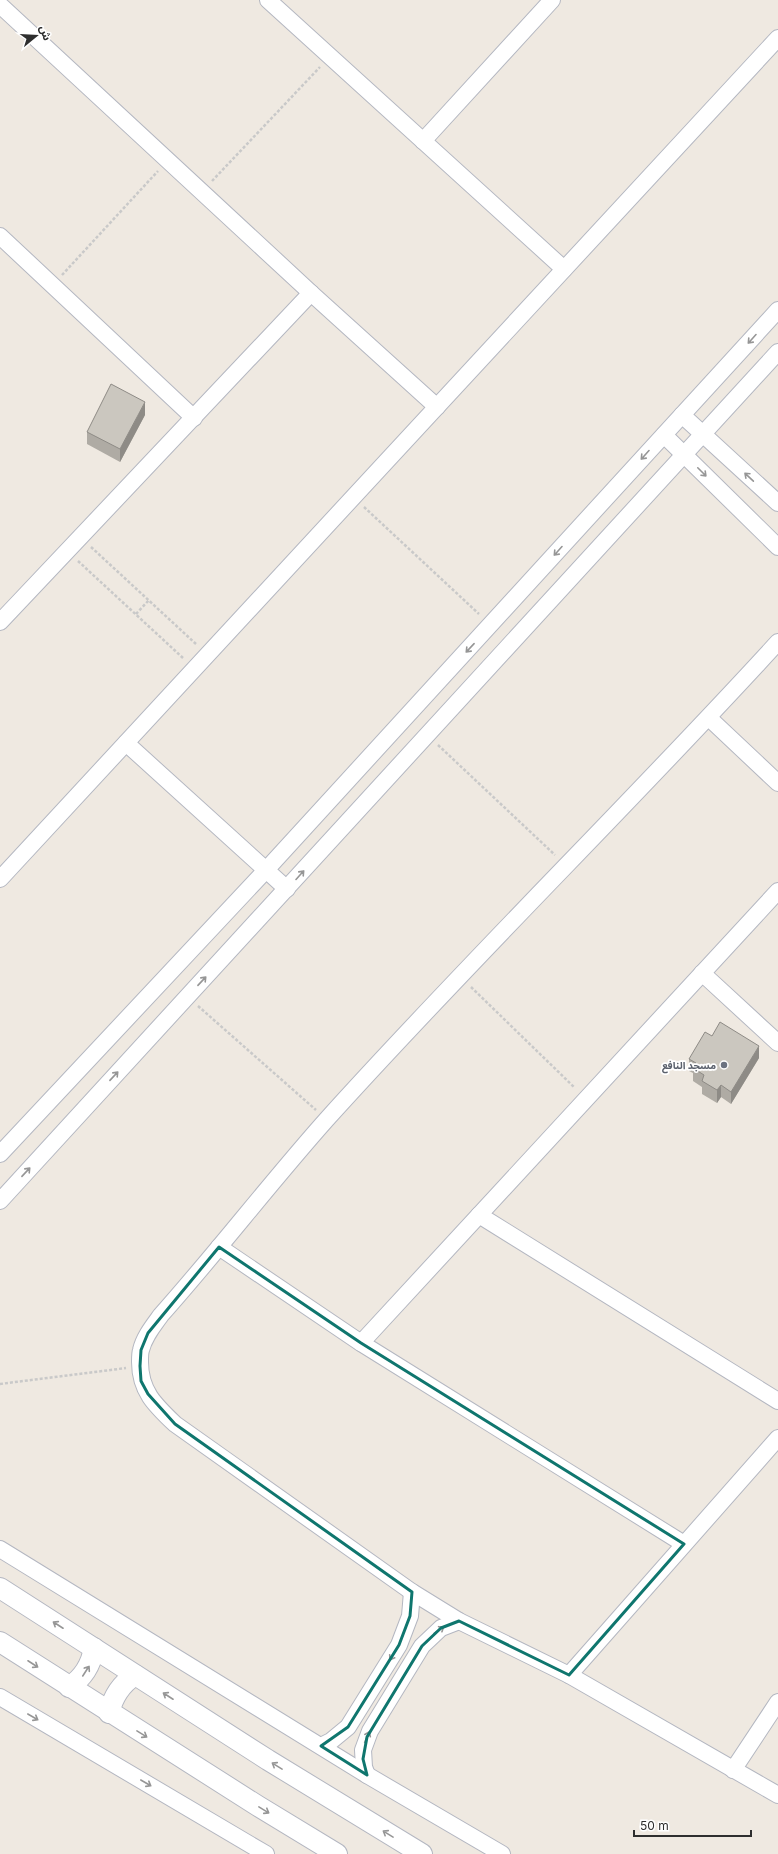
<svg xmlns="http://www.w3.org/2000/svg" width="778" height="1854" font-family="Inter,'Noto Sans Arabic',sans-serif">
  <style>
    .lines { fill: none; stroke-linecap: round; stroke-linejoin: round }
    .minor-casing { stroke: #b4b7c1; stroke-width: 18 }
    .tertiary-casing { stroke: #b4b7c1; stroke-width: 22 }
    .path { stroke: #c9c9c9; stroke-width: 2.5; stroke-dasharray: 3 2; stroke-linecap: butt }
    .minor { stroke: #fff; stroke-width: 16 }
    .tertiary { stroke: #fff; stroke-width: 20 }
    .wall { fill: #afaba4 }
    .shaded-wall { fill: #8e8b86 }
    .building { fill: #cbc7bf; stroke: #8e8b86 }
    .oneway { stroke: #969696 }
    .marked { fill: none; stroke: #0f766e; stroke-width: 3; stroke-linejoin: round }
    .worship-dot { fill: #6b7280; stroke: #fff; stroke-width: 1.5 }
    .labels { text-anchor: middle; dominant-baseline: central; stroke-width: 3.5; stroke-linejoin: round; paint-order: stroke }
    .worship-label { font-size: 10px; font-weight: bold; fill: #5b616d; stroke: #fff; text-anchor: end }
  </style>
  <rect width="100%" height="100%" fill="#efe9e1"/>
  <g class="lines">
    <g class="minor-casing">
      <g id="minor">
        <path d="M268 0 564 269"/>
        <path d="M0 5 311 293 437 407"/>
        <path d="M423 141 552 0"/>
        <path d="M0 236 194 418"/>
        <path d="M682 415 778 503"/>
        <path d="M664 435 778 547"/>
        <path d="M0 622 311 293"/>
        <path d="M778 642C630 804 473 957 327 1119 270 1183 218 1251 161 1315 153 1326 144 1337 141 1350 140 1353 140 1358 140 1362 140 1391 155 1405 175 1424L412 1592 459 1621 569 1675 778 1795"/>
        <path d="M709 718 778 783"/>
        <path d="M126 743 287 889"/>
        <path d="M0 879 778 38"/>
        <path d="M702 973 778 1043"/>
        <path d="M0 1154 266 870 778 310"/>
        <path d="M0 1201 778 352"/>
        <path d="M479 1215 778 1401"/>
        <path d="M219 1247 361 1343 684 1544"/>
        <path d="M361 1343 778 891"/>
        <path d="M0 1549 367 1775 502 1854"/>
        <path d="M569 1675 778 1438"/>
        <path d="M0 1697 266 1854"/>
        <path d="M321 1746 331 1741 348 1727 399 1645 410 1616 412 1592"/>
        <path d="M733 1770 778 1702"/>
        <path d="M367 1775 364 1767 363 1750 370 1731 422 1646 441 1628 459 1621"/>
      </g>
    </g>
    <g class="tertiary-casing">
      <g id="tertiary">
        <path d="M0 1588 268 1760 422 1854"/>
        <path d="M0 1642 258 1806 337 1854"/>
        <path d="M69 1687C83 1678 91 1666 94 1648"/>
        <path d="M109 1713C113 1696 121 1684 135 1675"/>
      </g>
    </g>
    <g class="path">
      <path d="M212 181 320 67"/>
      <path d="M62 275 158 171"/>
      <path d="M364 507 479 614"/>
      <path d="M91 547 196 644"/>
      <path d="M78 561 183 658"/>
      <path d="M136 614 149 600"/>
      <path d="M438 745 555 855"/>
      <path d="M471 987 575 1088"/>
      <path d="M198 1006 316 1110"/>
      <path d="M0 1384 126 1368"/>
    </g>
    <use href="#minor" class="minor"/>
    <use href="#tertiary" class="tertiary"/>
  </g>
  <g class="wall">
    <path d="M145 415 120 462 87 444V432Z"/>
    <path d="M712 1036 759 1058 731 1104 721 1097 717 1103 702 1094V1087L693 1081V1073L689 1071V1059Z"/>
  </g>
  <g class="shaded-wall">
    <path d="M145 402V415L120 462V449Z"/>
    <path d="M759 1046V1058L731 1104V1092Z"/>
    <path d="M721 1085V1097L717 1103V1090Z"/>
  </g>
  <g class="building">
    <path d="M111 384 145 402 120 449 87 432Z"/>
    <path d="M720 1022 759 1046 731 1092 721 1085 717 1090 702 1081 704 1075 693 1068 696 1063 689 1059 705 1032 712 1036Z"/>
  </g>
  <defs><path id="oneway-shaft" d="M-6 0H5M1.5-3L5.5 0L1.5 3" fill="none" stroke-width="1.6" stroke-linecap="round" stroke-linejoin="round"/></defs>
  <g class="oneway">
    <use href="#oneway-shaft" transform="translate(752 339) rotate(132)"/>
    <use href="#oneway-shaft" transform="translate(645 455) rotate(132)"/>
    <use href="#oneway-shaft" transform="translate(702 472) rotate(45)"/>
    <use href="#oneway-shaft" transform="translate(749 477) rotate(-137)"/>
    <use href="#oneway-shaft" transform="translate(558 551) rotate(132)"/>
    <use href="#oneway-shaft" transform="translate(470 648) rotate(133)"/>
    <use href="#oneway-shaft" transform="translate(300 875) rotate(-48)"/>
    <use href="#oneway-shaft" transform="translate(202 981) rotate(-47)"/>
    <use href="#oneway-shaft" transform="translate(114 1076) rotate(-47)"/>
    <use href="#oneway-shaft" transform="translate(26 1172) rotate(-47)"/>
    <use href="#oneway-shaft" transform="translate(58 1625) rotate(-147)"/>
    <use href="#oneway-shaft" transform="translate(439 1630) rotate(-34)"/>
    <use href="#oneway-shaft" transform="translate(393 1655) rotate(122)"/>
    <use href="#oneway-shaft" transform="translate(33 1664) rotate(33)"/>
    <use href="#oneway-shaft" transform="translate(86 1671) rotate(-57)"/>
    <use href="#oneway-shaft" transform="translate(168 1696) rotate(-147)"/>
    <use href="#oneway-shaft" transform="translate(33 1717) rotate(30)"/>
    <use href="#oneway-shaft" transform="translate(142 1734) rotate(32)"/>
    <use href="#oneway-shaft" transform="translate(367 1737) rotate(-67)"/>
    <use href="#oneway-shaft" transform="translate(277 1766) rotate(-148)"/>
    <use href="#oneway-shaft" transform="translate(146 1783) rotate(30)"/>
    <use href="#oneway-shaft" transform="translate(264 1810) rotate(31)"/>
    <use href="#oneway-shaft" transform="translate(388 1834) rotate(-148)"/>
  </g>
  <path class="marked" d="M219 1247 361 1343 684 1544 569 1675 459 1621 441 1628 422 1646 367 1737 363 1759 367 1775 321 1746 348 1727 399 1645 410 1616 412 1592 175 1424 148 1394 141 1381 140 1366 141 1350 148 1333Z"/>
  <circle class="worship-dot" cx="724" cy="1065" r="4"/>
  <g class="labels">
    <g class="worship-label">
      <text x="716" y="1065">مسجد النافع</text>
    </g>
  </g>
  <g transform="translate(36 36) rotate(72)" stroke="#ffffff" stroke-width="3" paint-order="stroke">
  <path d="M0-3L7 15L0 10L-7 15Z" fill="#2e2e2e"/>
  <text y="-6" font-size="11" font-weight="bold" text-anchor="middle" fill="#2e2e2e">ش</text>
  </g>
  <path d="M634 1830v6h117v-6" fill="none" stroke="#2e2e2e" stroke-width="2"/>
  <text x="640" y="1830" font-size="12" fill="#2e2e2e" stroke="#ffffff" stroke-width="3" paint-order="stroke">50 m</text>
</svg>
